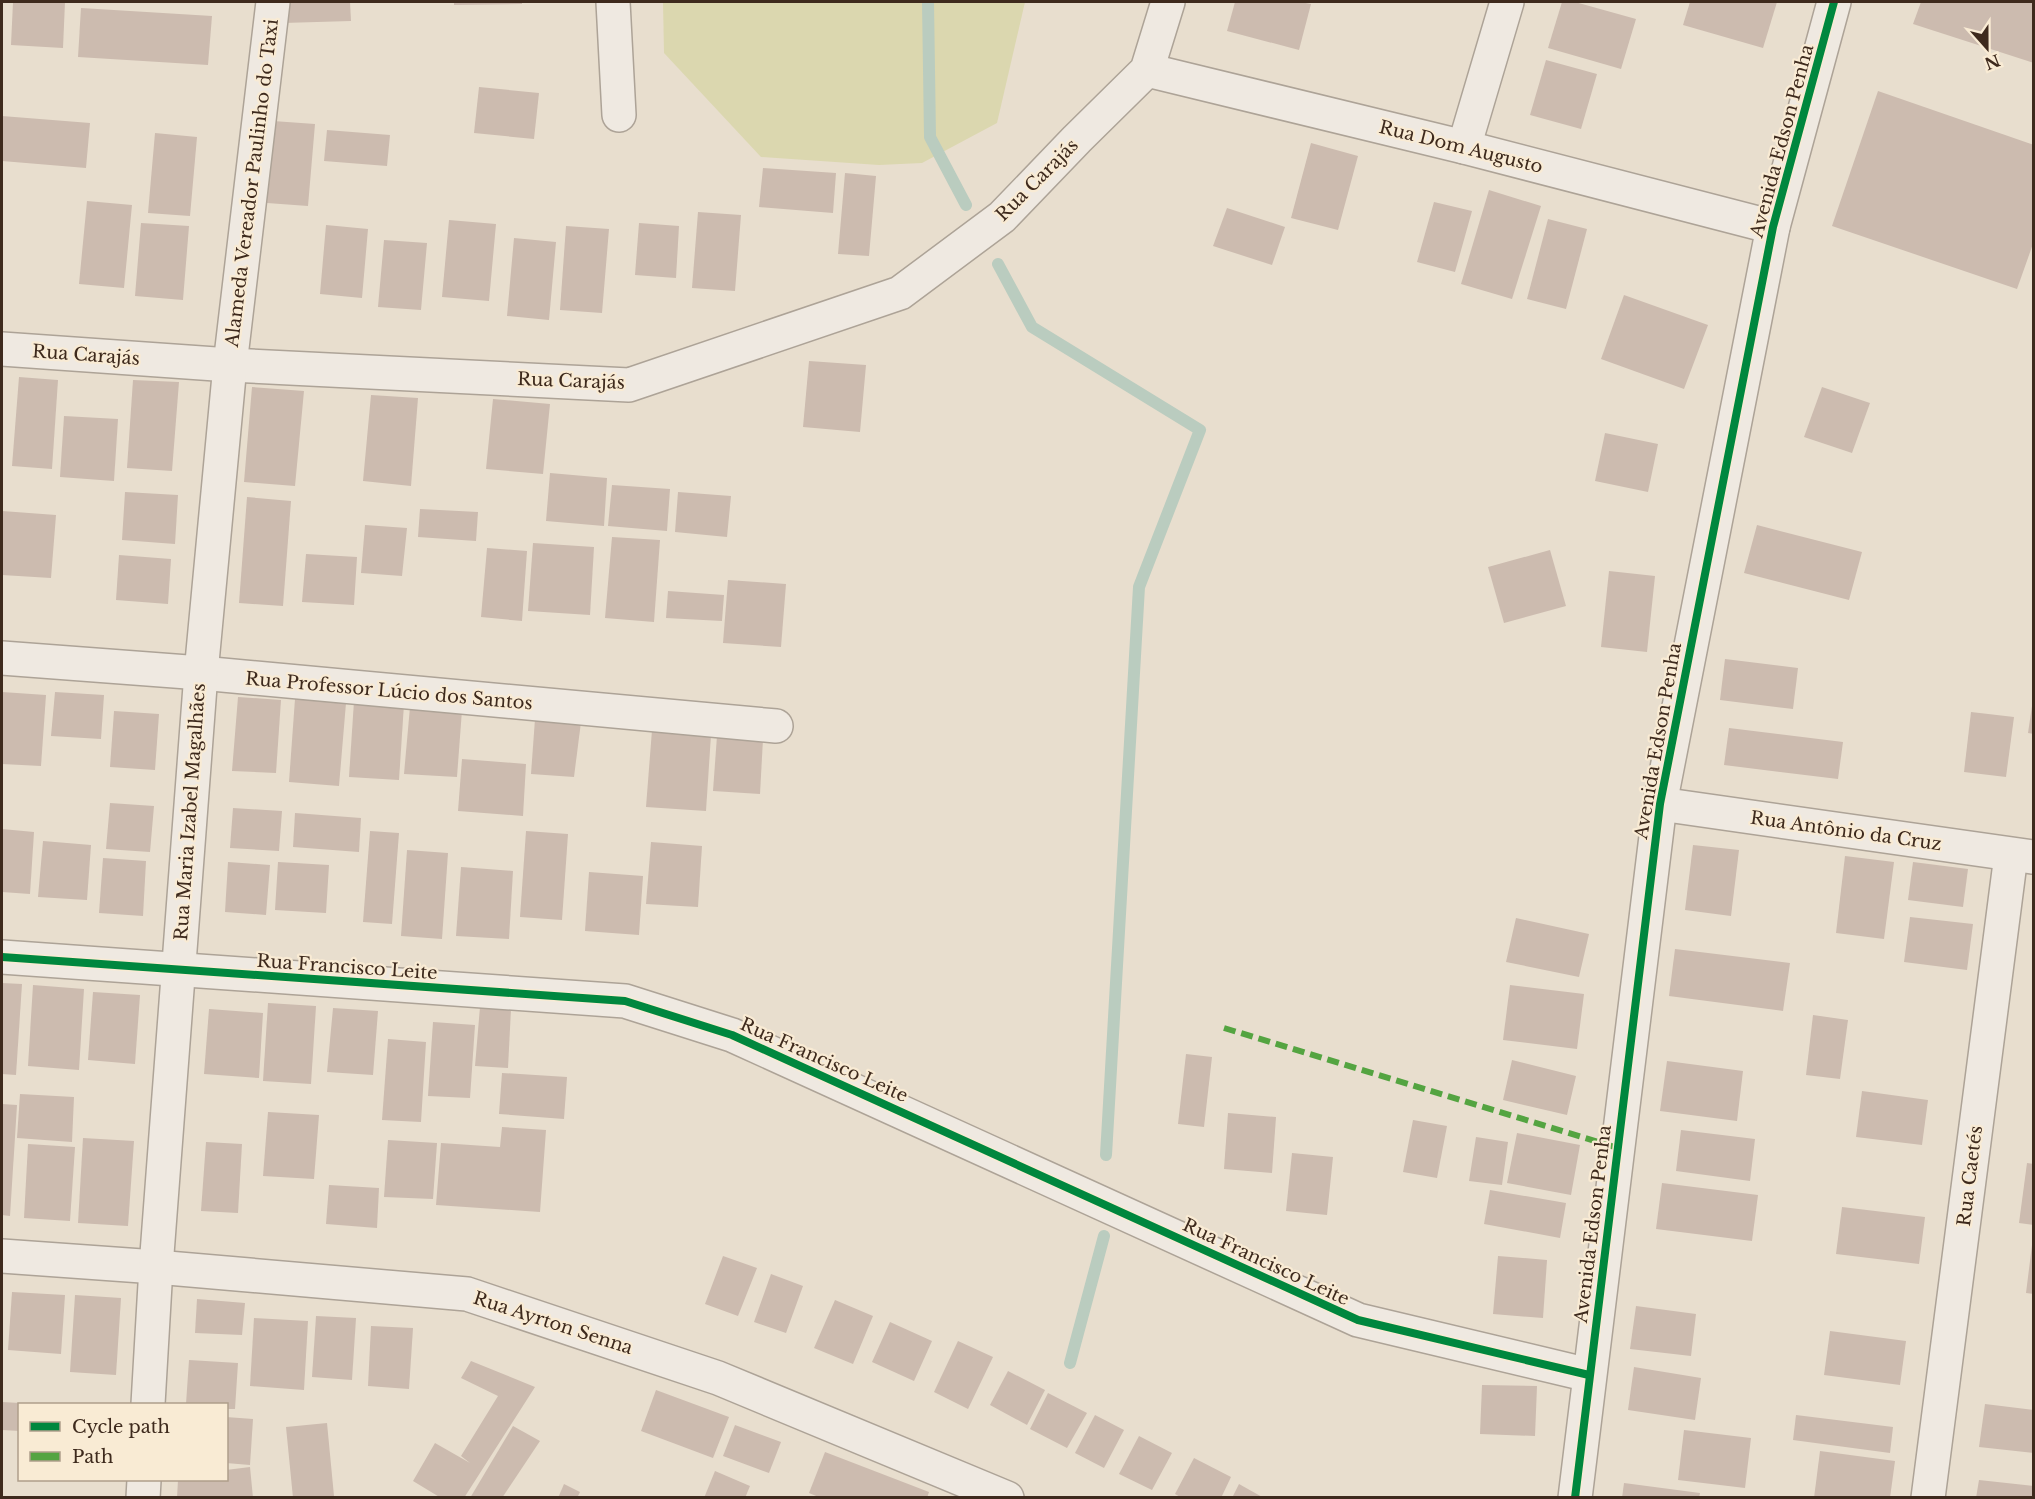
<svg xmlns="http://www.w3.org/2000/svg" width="2035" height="1499" font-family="'Libre Baskerville',serif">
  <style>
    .green { fill: #dbd7af }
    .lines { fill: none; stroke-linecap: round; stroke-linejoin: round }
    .stream { stroke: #baccbf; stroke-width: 12 }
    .building { fill: #ccbbaf }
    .street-casing { stroke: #ada397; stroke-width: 36 }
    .street { stroke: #efe9e1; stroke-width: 33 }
    .quiet { stroke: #54a441; stroke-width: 6; stroke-dasharray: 12 6; stroke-linecap: butt }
    .cycleway-casing { stroke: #f9ebd4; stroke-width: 11 }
    .cycleway { stroke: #00873e; stroke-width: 8 }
    .labels { text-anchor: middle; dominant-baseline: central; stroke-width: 4.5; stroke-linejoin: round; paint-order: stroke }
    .street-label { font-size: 18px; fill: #3e2a1d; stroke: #f9ebd4 }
  </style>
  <rect width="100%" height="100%" fill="#e8dece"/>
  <path class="green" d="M663 2H1025L997 123 922 163 879 165 761 157 664 53Z"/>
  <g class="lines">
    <g class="stream">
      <path d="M928 2 930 137 966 205"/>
      <path d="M998 264 1032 327 1200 430 1139 587 1106 1155"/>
      <path d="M1070 1363 1104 1236"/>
    </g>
  </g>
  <g class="building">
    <path d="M13 2H65L63 48 11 45Z"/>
    <path d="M283 2H350L351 21 283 23Z"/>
    <path d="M454 2H522V4L454 5Z"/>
    <path d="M1235 2H1300L1311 4 1299 50 1227 31Z"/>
    <path d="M1562 2H1575L1636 19 1621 69 1548 48Z"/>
    <path d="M1690 2H1777L1763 48 1683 25Z"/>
    <path d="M1921 2H2034V63L1913 24Z"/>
    <path d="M81 8 212 16 208 65 78 57Z"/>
    <path d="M1546 60 1597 74 1581 129 1530 115Z"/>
    <path d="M479 87 539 93 534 139 474 133Z"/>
    <path d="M1878 91 2034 145V241L2017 289 1832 226Z"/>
    <path d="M2 116 90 123 86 168 2 161Z"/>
    <path d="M273 121 315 124 308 206 267 203Z"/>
    <path d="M327 130 390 135 387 166 324 161Z"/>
    <path d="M155 133 197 137 190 216 148 213Z"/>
    <path d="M1311 143 1358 156 1338 230 1291 218Z"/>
    <path d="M763 168 836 173 833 213 759 207Z"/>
    <path d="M845 173 876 176 869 256 838 254Z"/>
    <path d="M1489 190 1541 206 1512 299 1461 284Z"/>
    <path d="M87 201 132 205 124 288 79 284Z"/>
    <path d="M1434 202 1472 211 1455 272 1417 262Z"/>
    <path d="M1227 208 1285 227 1272 265 1213 246Z"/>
    <path d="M698 212 741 215 735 291 692 288Z"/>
    <path d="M1548 219 1587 229 1566 309 1527 299Z"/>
    <path d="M449 220 496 224 489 301 442 297Z"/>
    <path d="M141 223 189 226 183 300 135 296Z"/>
    <path d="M639 223 679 226 676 278 635 275Z"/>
    <path d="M326 225 368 229 362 298 320 294Z"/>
    <path d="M566 226 609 229 602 313 560 310Z"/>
    <path d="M514 238 556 242 549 320 507 316Z"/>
    <path d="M384 240 427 243 421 310 378 307Z"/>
    <path d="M1624 295 1708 325 1684 389 1601 359Z"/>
    <path d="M809 361 866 365 860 432 803 427Z"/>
    <path d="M19 377 58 380 52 469 12 466Z"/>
    <path d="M133 380 179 382 172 471 127 468Z"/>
    <path d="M252 387 304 391 295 486 244 482Z"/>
    <path d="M1822 387 1870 403 1852 453 1804 437Z"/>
    <path d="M371 395 418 398 411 486 363 481Z"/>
    <path d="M493 399 550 404 543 474 486 469Z"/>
    <path d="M64 416 118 419 114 481 60 477Z"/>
    <path d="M1605 433 1658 444 1648 492 1595 481Z"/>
    <path d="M550 473 607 478 604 526 546 521Z"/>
    <path d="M612 485 670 489 667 531 608 526Z"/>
    <path d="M125 492 178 495 175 544 122 540Z"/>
    <path d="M678 492 731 496 727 537 675 532Z"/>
    <path d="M247 497 291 501 283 606 239 603Z"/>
    <path d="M420 509 478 512 476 541 418 537Z"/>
    <path d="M2 511 56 515 51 578 2 575Z"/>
    <path d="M365 525 407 528 402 576 361 573Z"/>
    <path d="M1757 525 1862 552 1849 600 1744 573Z"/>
    <path d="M612 537 660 540 654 622 605 618Z"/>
    <path d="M533 543 594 547 590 615 528 611Z"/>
    <path d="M487 548 527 551 522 621 481 617Z"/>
    <path d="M1550 550 1566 606 1504 623 1488 567Z"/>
    <path d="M306 554 357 557 354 605 302 602Z"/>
    <path d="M119 555 171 559 168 604 116 600Z"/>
    <path d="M1609 571 1655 576 1647 652 1601 647Z"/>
    <path d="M728 580 786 584 781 647 723 643Z"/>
    <path d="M668 591 724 595 722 621 666 618Z"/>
    <path d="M1725 659 1798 668 1793 709 1720 700Z"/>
    <path d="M2 692 46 695 41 766 2 764Z"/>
    <path d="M55 692 104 695 101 739 51 736Z"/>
    <path d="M238 697 281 700 276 773 232 771Z"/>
    <path d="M295 699 346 703 339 786 289 782Z"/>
    <path d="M354 701 404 704 399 780 349 777Z"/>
    <path d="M2032 706H2034V734L2028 733Z"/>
    <path d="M410 707 462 710 457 777 404 774Z"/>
    <path d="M114 711 159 714 155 770 110 767Z"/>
    <path d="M1971 712 2014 717 2006 777 1964 772Z"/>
    <path d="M535 719 581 722 574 777 531 774Z"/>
    <path d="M1729 728 1843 742 1838 779 1724 765Z"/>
    <path d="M652 730 711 735 706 811 646 807Z"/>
    <path d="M717 736 763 739 760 794 713 791Z"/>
    <path d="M462 759 526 764 523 816 458 811Z"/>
    <path d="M110 803 154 806 150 852 106 849Z"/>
    <path d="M233 808 282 811 279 851 230 848Z"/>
    <path d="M295 813 361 818 359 852 293 847Z"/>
    <path d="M2 829 34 832 30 894 2 892Z"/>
    <path d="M370 831 399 833 392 924 363 922Z"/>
    <path d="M526 831 568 834 562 920 520 917Z"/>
    <path d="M43 841 91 845 87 900 38 897Z"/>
    <path d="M651 842 702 846 698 907 646 904Z"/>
    <path d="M1693 845 1739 850 1731 916 1685 910Z"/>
    <path d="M407 850 448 853 442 939 401 936Z"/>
    <path d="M1845 856 1894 862 1884 939 1836 933Z"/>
    <path d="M103 858 146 861 143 916 99 913Z"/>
    <path d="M228 862 270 865 266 915 225 912Z"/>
    <path d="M278 862 329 865 326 913 275 910Z"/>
    <path d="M1913 862 1968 869 1963 907 1908 900Z"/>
    <path d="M461 867 513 871 509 939 456 936Z"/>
    <path d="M589 872 643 876 639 935 585 931Z"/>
    <path d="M1910 917 1973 924 1967 970 1904 962Z"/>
    <path d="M1516 918 1589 934 1579 977 1506 962Z"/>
    <path d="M1675 949 1790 963 1783 1011 1669 996Z"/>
    <path d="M2 983 22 984 16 1075 2 1074Z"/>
    <path d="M33 985 84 989 79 1070 28 1066Z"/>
    <path d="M1510 985 1584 994 1577 1049 1503 1040Z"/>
    <path d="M93 992 140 995 135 1064 88 1060Z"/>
    <path d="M268 1003 316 1006 311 1084 263 1081Z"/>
    <path d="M480 1007 511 1009 508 1068 475 1066Z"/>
    <path d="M333 1008 378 1011 373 1075 327 1072Z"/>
    <path d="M209 1009 263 1013 259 1078 204 1074Z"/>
    <path d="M1813 1015 1848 1020 1840 1079 1806 1075Z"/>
    <path d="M433 1022 475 1025 470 1098 428 1096Z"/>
    <path d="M388 1039 426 1042 421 1122 382 1120Z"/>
    <path d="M1186 1054 1212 1057 1204 1127 1178 1124Z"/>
    <path d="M1512 1060 1576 1076 1567 1115 1503 1100Z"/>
    <path d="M1667 1061 1743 1071 1737 1121 1660 1111Z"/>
    <path d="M502 1073 567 1077 564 1119 499 1114Z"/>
    <path d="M1862 1091 1928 1100 1922 1145 1856 1137Z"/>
    <path d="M20 1094 74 1097 72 1142 17 1138Z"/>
    <path d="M2 1104 17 1105 10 1216 2 1215Z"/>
    <path d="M268 1112 319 1115 314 1179 263 1176Z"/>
    <path d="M1228 1113 1276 1117 1272 1173 1224 1169Z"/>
    <path d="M1413 1120 1447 1126 1437 1178 1403 1172Z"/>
    <path d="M502 1127 546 1130 540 1212 436 1205 441 1143 500 1147Z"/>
    <path d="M1681 1130 1755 1139 1750 1181 1676 1171Z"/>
    <path d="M1517 1133 1580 1145 1571 1195 1507 1183Z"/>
    <path d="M1476 1137 1508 1142 1502 1185 1469 1181Z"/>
    <path d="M83 1138 134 1141 128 1226 78 1223Z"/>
    <path d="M388 1140 437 1143 433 1199 384 1197Z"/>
    <path d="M206 1142 242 1144 238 1213 201 1211Z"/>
    <path d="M28 1144 75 1147 70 1221 24 1218Z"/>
    <path d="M1292 1153 1333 1157 1327 1215 1286 1211Z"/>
    <path d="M2027 1163 2034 1164V1225L2019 1223Z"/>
    <path d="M1662 1183 1758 1195 1752 1241 1656 1229Z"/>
    <path d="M329 1185 379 1188 377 1228 326 1224Z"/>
    <path d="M1490 1190 1566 1203 1560 1238 1484 1224Z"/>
    <path d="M1842 1207 1925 1217 1919 1264 1836 1254Z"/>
    <path d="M2032 1245H2034V1294L2026 1293Z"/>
    <path d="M723 1256 757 1268 738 1316 705 1304Z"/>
    <path d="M1498 1256 1547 1260 1543 1318 1493 1314Z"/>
    <path d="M771 1274 803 1286 786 1333 754 1322Z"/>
    <path d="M12 1292 65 1295 61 1354 8 1350Z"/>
    <path d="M75 1295 121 1298 116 1375 70 1372Z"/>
    <path d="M197 1299 245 1303 242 1335 195 1333Z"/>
    <path d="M835 1300 873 1316 853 1364 814 1348Z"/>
    <path d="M1636 1306 1696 1314 1691 1356 1630 1349Z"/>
    <path d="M316 1316 356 1318 352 1380 312 1377Z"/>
    <path d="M254 1318 308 1321 304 1390 250 1386Z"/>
    <path d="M890 1322 932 1341 914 1381 872 1362Z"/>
    <path d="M371 1326 413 1328 409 1389 368 1386Z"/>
    <path d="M1830 1331 1906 1341 1900 1385 1824 1375Z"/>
    <path d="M958 1341 993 1357 968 1409 934 1392Z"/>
    <path d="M189 1360 238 1363 235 1409H226V1404H186Z"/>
    <path d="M471 1361 535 1387 464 1498H441L413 1481 435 1443 470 1463 461 1456 498 1396 461 1378Z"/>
    <path d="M1634 1367 1701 1378 1695 1420 1628 1410Z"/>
    <path d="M1008 1371 1045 1390 1027 1425 990 1405Z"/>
    <path d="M1482 1385 1537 1386 1535 1436 1480 1434Z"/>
    <path d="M656 1390 729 1417 713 1458 641 1431Z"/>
    <path d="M1048 1393 1087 1413 1067 1448 1030 1429Z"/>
    <path d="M2 1402 20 1403V1431L2 1430Z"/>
    <path d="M1985 1404 2034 1410V1453L1979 1447Z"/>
    <path d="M1095 1415 1124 1430 1104 1468 1075 1453Z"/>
    <path d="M1796 1415 1893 1427 1890 1453 1793 1440Z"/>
    <path d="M226 1417 253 1419 250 1465 226 1463Z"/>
    <path d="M327 1423 334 1496 293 1498 286 1427Z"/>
    <path d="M735 1425 781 1442 769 1473 723 1456Z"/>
    <path d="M513 1426 540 1441 502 1498H470Z"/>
    <path d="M1684 1430 1751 1438 1745 1488 1678 1480Z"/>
    <path d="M1139 1436 1172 1453 1152 1490 1119 1474Z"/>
    <path d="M1820 1451 1895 1461 1890 1498H1814Z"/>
    <path d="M825 1452 929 1492 927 1498H821L809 1493Z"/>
    <path d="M1194 1458 1231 1477 1221 1498H1182L1175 1494Z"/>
    <path d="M250 1467 253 1498H177L178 1480H226V1470Z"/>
    <path d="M715 1471 750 1486 745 1498H704Z"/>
    <path d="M1979 1480 2034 1486V1498H1976Z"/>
    <path d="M1624 1483 1700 1493 1699 1498H1622Z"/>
    <path d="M564 1484 580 1492 577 1498H558Z"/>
    <path d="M1239 1484 1264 1498H1232Z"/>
  </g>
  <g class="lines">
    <g class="street-casing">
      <g id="street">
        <path d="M613 2 619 115"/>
        <path d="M1147 70 1464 147 1773 227"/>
        <path d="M1464 147 1507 2"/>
        <path d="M2 349 230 365 629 385 900 293 1002 217 1077 139 1147 70 1168 2"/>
        <path d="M2 658 201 673 776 726"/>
        <path d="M1660 804 2032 857"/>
        <path d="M2 957 625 1001 732 1035 1358 1320 1589 1375"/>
        <path d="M2 1256 156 1267 467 1294 718 1378 1007 1498"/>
        <path d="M148 1404 156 1267 201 673 230 365 273 2"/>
        <path d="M143 1498 144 1480"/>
        <path d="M1575 1498 1660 804 1773 227 1834 2"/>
        <path d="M1928 1498 2011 855"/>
      </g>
    </g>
    <use href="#street" class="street"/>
    <path class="quiet" d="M1224 1028 1618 1148"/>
    <g class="cycleway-casing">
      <g id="cycleway">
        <path d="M2 957 625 1001 732 1035 1358 1320 1589 1375"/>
        <path d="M1575 1498 1660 804 1773 227 1834 2"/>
      </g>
    </g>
    <use href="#cycleway" class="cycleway"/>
  </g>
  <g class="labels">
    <g class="street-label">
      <text transform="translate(1782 141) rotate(-75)">Avenida Edson Penha</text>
      <text transform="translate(1461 147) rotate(14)">Rua Dom Augusto</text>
      <text transform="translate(1037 180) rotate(-45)">Rua Carajás</text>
      <text transform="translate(252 183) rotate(-83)">Alameda Vereador Paulinho do Taxi</text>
      <text transform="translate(86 355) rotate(4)">Rua Carajás</text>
      <text transform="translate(571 381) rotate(2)">Rua Carajás</text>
      <text transform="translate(389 691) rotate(5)">Rua Professor Lúcio dos Santos</text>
      <text transform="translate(1658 741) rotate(-80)">Avenida Edson Penha</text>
      <text transform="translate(190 812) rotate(-86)">Rua Maria Izabel Magalhães</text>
      <text transform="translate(1846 831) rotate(8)">Rua Antônio da Cruz</text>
      <text transform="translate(347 967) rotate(4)">Rua Francisco Leite</text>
      <text transform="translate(824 1060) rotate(24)">Rua Francisco Leite</text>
      <text transform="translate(1970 1176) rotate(-83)">Rua Caetés</text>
      <text transform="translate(1593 1224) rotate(-83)">Avenida Edson Penha</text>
      <text transform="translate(1266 1262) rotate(25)">Rua Francisco Leite</text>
      <text transform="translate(553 1323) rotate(18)">Rua Ayrton Senna</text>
    </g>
  </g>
  <rect width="2035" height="1499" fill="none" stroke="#3e2a1d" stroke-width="6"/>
  <rect x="18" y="1403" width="210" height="78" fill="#f9ebd4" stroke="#ae9e8b" stroke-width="1.5"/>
  <rect x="30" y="1422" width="30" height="9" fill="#00873e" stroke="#ae9e8b" stroke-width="1.5"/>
  <text x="72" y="1433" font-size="18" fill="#3e2a1d">Cycle path</text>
  <rect x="30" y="1452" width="30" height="9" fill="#54a441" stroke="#ae9e8b" stroke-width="1.5"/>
  <text x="72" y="1463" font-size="18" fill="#3e2a1d">Path</text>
  <g transform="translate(1987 48) rotate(159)" stroke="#f9ebd4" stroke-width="4.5" paint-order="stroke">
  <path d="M0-4.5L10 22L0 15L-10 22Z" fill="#3e2a1d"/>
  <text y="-9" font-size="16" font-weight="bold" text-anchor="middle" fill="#3e2a1d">N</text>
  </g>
</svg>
